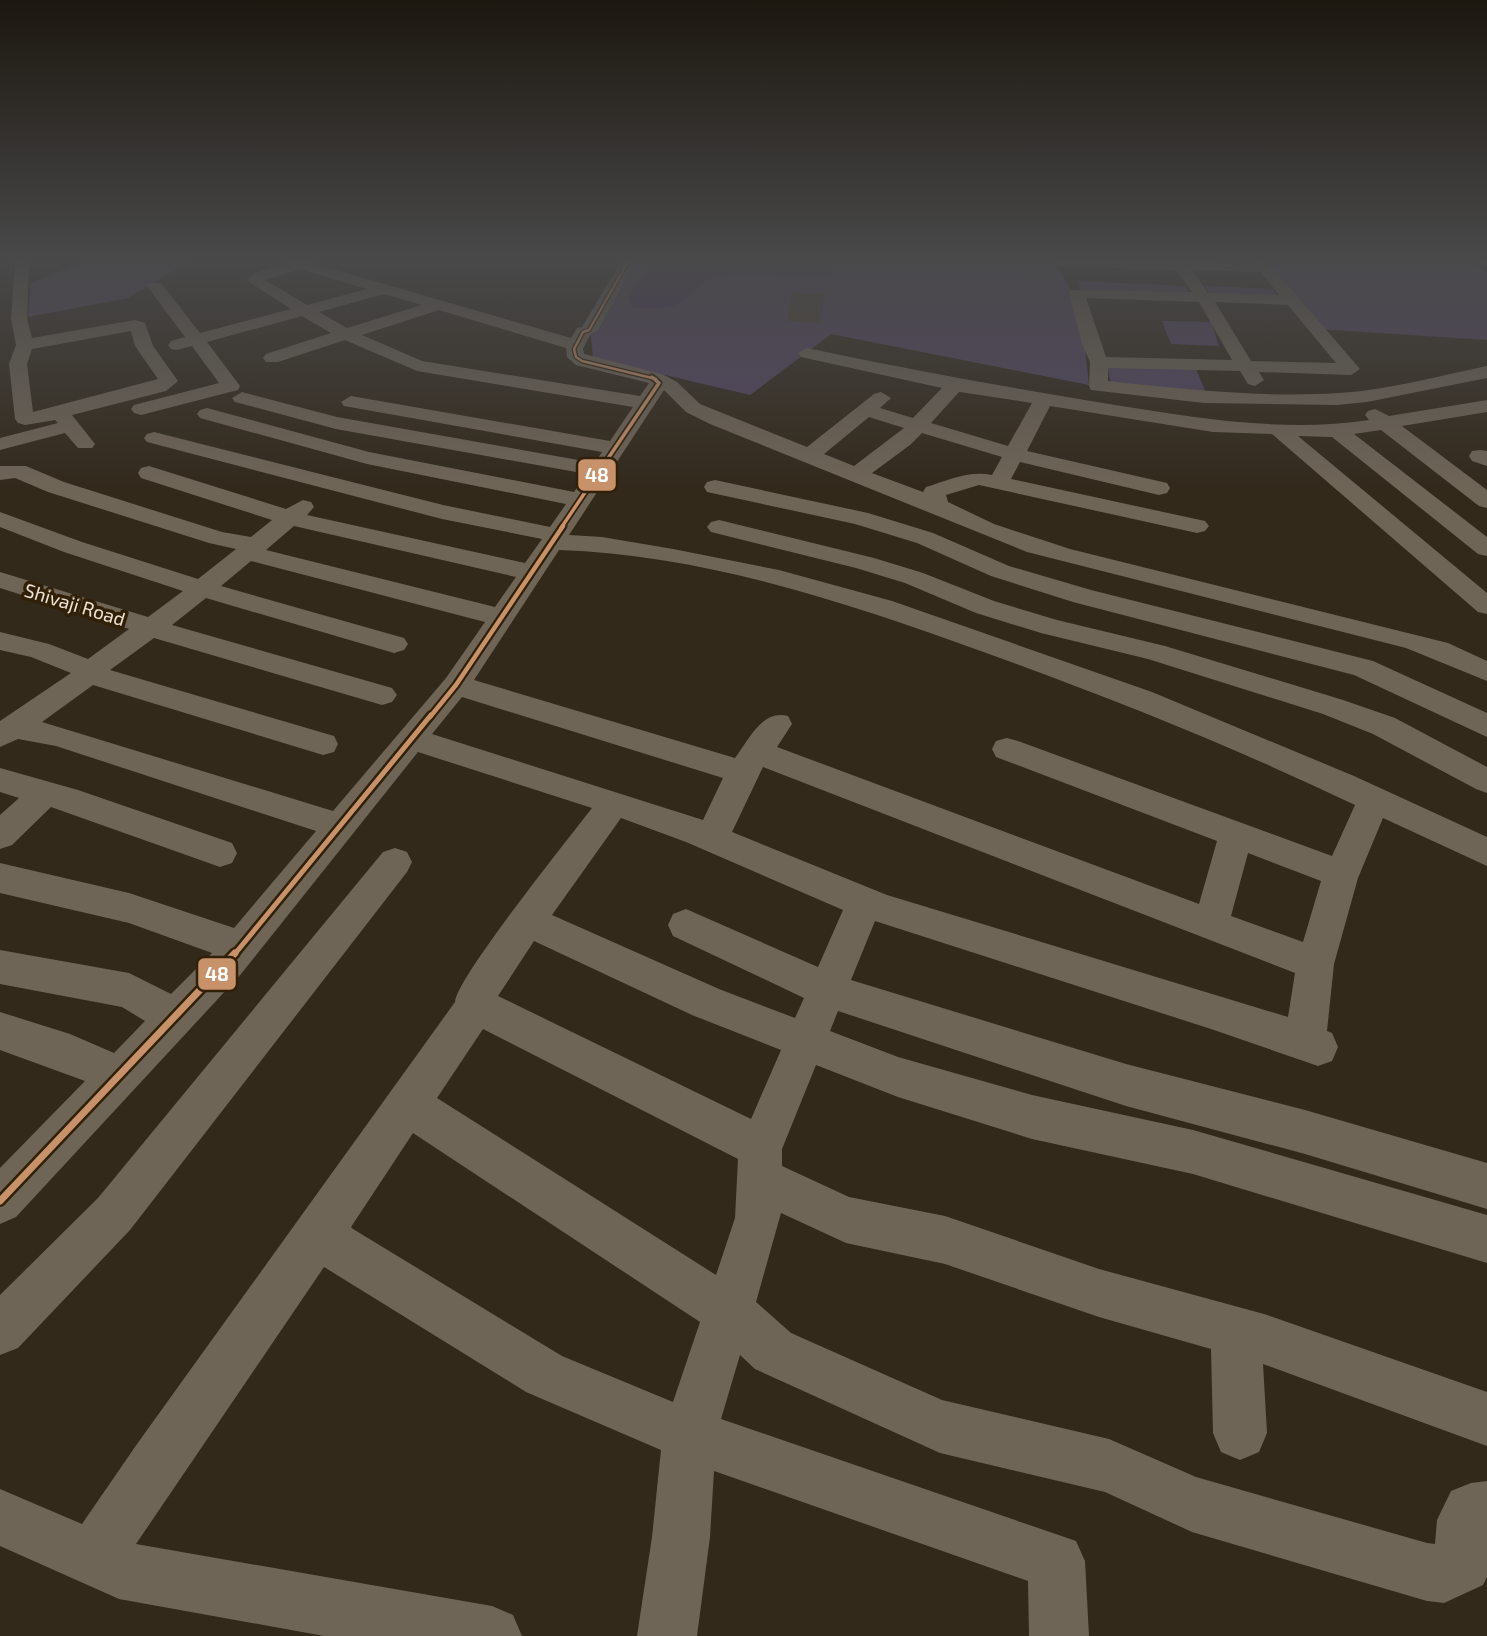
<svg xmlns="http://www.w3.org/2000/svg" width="1487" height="1636" font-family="'Exo 2',sans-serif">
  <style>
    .green { fill: #544663 }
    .water { fill: #493462 }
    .building { fill: #4c4334 }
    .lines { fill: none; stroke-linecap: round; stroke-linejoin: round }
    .minor { fill: #6f6557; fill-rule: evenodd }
    .bus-1-far4-casing { stroke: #302008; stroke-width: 5 }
    .bus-1-far3-casing { stroke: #302008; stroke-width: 7 }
    .bus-1-far2-casing { stroke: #302008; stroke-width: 9 }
    .bus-1-far1-casing { stroke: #302008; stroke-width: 10 }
    .bus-1-casing { stroke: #302008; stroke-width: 12 }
    .bus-1-far4 { stroke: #c7916a; stroke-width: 2.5 }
    .bus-1-far3 { stroke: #c7916a; stroke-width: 3.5 }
    .bus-1-far2 { stroke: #c7916a; stroke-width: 4.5 }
    .bus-1-far1 { stroke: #c7916a; stroke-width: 5 }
    .bus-1 { stroke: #c7916a; stroke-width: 7 }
    .labels { text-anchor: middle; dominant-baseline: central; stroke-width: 7; stroke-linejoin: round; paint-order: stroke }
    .far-street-label { font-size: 19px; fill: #ede2d4; stroke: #302008 }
    .line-badge { stroke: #302008; stroke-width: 2.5 }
    .badge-label { font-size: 19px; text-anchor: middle; font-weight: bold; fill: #fff }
  </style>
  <rect width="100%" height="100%" fill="#32291b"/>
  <g class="green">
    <path d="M90 260H192L128 298 28 317 31 283Z"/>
    <path d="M631 260H1054L1080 306 1089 385 831 334 750 395 593 358 590 328Z"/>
    <path d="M1264 260H1470L1487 272V340L1318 329Z"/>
    <path d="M1078 281 1185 286 1189 294 1081 290Z"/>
    <path d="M1205 286 1272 289 1278 298 1210 295Z"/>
    <path d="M1162 321 1211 322 1219 346 1171 344Z"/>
    <path d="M1107 364 1196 369 1206 393 1111 385Z"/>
  </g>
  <path class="water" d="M655 260H836L832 276C793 281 752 267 714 278 700 281 695 292 684 300 670 310 648 309 632 307L628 297Z"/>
  <path class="building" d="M793 293 825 294 820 323 787 321Z"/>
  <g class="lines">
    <g class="minor">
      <path d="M15 260H29L27 319 32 338 135 320 145 323 153 346 178 381 166 391 72 415 95 444 92 448H78L65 433 0 450V438L58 423 55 420 25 425 18 423 15 419 9 364 16 345 11 319ZM131 331 135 346 158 379 33 412 27 364 32 349Z"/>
      <path d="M296 260H319L315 264 571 338 577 328 582 327 622 260H636L598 330 590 335 583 349 584 354 662 374 677 382 700 404 807 447 874 394 881 392 891 398 880 408 913 418 942 388 801 357 798 353 807 348C910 370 1012 388 1115 405 1198 418 1285 433 1369 420L1365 415 1368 411 1375 409 1389 416 1487 400V412L1402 426 1487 490V508L1479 506 1381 430 1354 434 1487 537V556L1478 554 1332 437 1298 436 1487 593V614L1478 612 1272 434 1213 432 1050 406 1027 451 1167 483 1170 488 1167 493 1159 495 1020 462 1011 479 1205 521 1209 526 1205 531 1197 533 979 485 946 495 948 502 994 524 1070 549 1448 643 1487 661V681L1406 648 1027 552 710 424 686 412 664 390 569 535 602 537 673 549 779 570 892 601 1152 692 1354 776 1487 837V866L1383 818 1358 878 1334 964 1327 1031 1332 1033 1338 1047 1332 1061 1318 1066 1211 1029 875 921 851 980 1126 1064 1305 1110 1487 1163V1209L1305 1154 1126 1106 838 1011 830 1031 898 1057 1032 1095 1193 1130 1487 1215V1263L1193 1174 1032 1139 898 1097 816 1065 782 1149V1166L849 1197 945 1216 1099 1269 1264 1314 1487 1392V1446L1263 1364 1267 1433 1259 1452 1240 1460 1221 1452 1213 1433 1211 1349 1099 1317 945 1264 846 1243 781 1213 756 1302 791 1333 942 1400 1109 1439 1196 1477 1427 1543 1435 1544 1437 1520 1451 1491 1471 1483 1487 1481V1577L1483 1585 1444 1603 1427 1601 1192 1532 1105 1492 940 1453 755 1369 740 1355 721 1419 1076 1541 1085 1561 1089 1636H1029L1028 1581 714 1471 710 1537 697 1636H637L652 1537 661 1450 526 1392 324 1267 136 1544 492 1606 513 1615 522 1636H324L119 1599 0 1546V1489L82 1524 137 1444 455 1002C456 978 570 837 592 808L418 752 241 974 16 1217 0 1224V1168L85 1081 0 1050V1012L70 1034 114 1053 145 1021 122 1007 0 984V950L129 973 171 994 212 953 129 923 0 893V863L129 893 234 928 316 831 56 746 18 739 0 747V721L71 673 31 657 0 650V632L49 644 88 659 129 629 0 588V572L148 617 183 591 64 552 0 527V512L82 542 198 579 236 549 209 543 48 492 15 478 0 480V466H26L64 482 222 532 251 537 272 520 141 478 138 473 141 468 149 466 286 509 303 500 311 502 314 507 307 515 525 563 542 539 442 519 147 442 144 438 147 434 154 432 443 505 550 527 566 504 367 464 200 418 197 414 200 410 207 408 369 452 574 492 587 474 336 429 235 402 232 398 242 392 337 417 595 463 602 452 344 406 341 402 351 396 610 441 633 407 417 371 345 340 278 362H266L263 358 266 354 331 333 302 316 207 342 240 386 238 390 141 415 134 413 131 409 134 405 219 383 192 346 177 350 171 349 168 345 171 341 185 337 147 286 149 283H161L200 333 291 309 246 280 255 273ZM300 269 367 289 307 305 265 280ZM384 294 422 305 347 328 319 312ZM439 310 566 348 567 357 576 365 649 383 640 396 422 361 362 335ZM959 392H960L1032 403 1008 446 931 423ZM869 417 904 428 854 466 824 454ZM922 433 1002 457 992 475C970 470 948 480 926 487L923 492 872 473 910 445ZM294 526 516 577 495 607 266 550ZM559 550C707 555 851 604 989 654 1113 699 1236 748 1355 805L1332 856 1018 741 1007 738 996 741 992 749 996 757 1217 841 1199 904 777 747 792 724 788 716C762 709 749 740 735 758L474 680ZM251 561 485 622 446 678 333 811 42 722 93 685 323 755 334 752 338 744 334 736 110 670 154 638 382 705 392 702 397 695 392 688 172 625 206 598 394 653 404 650 408 644 404 638 221 586ZM462 697 723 778 703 820 432 734ZM763 767 1295 973 1288 1017 887 895 732 832ZM621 818 686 842 843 910 818 967 686 909 673 914 668 925 673 936 804 998 795 1018 719 989 552 915ZM1248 853 1321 881 1303 942 1231 916ZM534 941 692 1015 781 1050 751 1119 498 996ZM483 1029 738 1159 735 1218 716 1275 437 1098ZM413 1133 700 1322 673 1402 562 1356 353 1229 351 1227Z"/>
      <path d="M1054 260 1253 263 1251 260H1266L1360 369 1351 375 1259 372 1264 380 1255 386 1248 384 1240 371 1108 368V381C1184 389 1262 398 1339 393 1388 390 1438 376 1487 366V378L1367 402 1337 405 1204 403 1091 390 1089 386 1090 362 1082 344 1069 293 1071 290 1192 292 1176 270 1060 266 1055 265ZM1192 270 1261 272 1279 295 1208 293ZM1086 298 1199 302 1232 360 1106 357ZM1215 302 1288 305 1336 363 1251 361Z"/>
      <path d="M1477 260H1487V266Z"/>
      <path d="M1480 450 1487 451V466L1472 461 1469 456 1472 451Z"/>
      <path d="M715 480 868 513 933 533 1009 566 1091 590 1373 661 1487 713V737L1354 675 1073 602 991 576 917 543 855 524 707 492 704 487 707 482Z"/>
      <path d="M719 520 874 558 923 573 994 601 1057 620 1165 646 1343 700 1395 718 1487 767V793L1476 789 1373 734 1323 714 1148 659 1041 633 976 613 905 583 856 568 711 532 707 527 711 522Z"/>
      <path d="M0 768 78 790 232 843 237 853 232 863 220 867 51 807 12 845 0 849V815L19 798 0 792Z"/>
      <path d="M395 848 407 852 412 862 407 872 130 1230 18 1348 0 1355V1295L98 1198 383 852Z"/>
    </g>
    <g class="bus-1-far4-casing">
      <path id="bus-1-far4" d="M629 260 589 330 583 332 574 349 576 357 582 361 656 379"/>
    </g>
    <g class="bus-1-far3-casing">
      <path id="bus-1-far3" d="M561 528 659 383 652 377"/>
    </g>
    <g class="bus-1-far2-casing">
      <path id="bus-1-far2" d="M430 717 456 685 563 526"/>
    </g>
    <g class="bus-1-far1-casing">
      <path id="bus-1-far1" d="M234 955 431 715"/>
    </g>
    <g class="bus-1-casing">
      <path id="bus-1" d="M0 1201 235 953"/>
    </g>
    <use href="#bus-1-far4" class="bus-1-far4"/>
    <use href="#bus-1-far3" class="bus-1-far3"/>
    <use href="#bus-1-far2" class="bus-1-far2"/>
    <use href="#bus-1-far1" class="bus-1-far1"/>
    <use href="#bus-1" class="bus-1"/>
  </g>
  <linearGradient id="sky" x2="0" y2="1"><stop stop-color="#1c170f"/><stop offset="0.53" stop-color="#49494a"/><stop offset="1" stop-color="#49494a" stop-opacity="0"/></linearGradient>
  <rect width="1487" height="489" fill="url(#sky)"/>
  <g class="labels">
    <g class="far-street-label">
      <text transform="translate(75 604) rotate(17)">Shivaji Road</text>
    </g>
  </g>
  <g class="line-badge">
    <rect x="577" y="458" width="40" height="34" rx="7" fill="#c7916a"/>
    <rect x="197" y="957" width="40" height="34" rx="7" fill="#c7916a"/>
  </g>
  <g class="badge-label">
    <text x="597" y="482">48</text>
    <text x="217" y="981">48</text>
  </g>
</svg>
